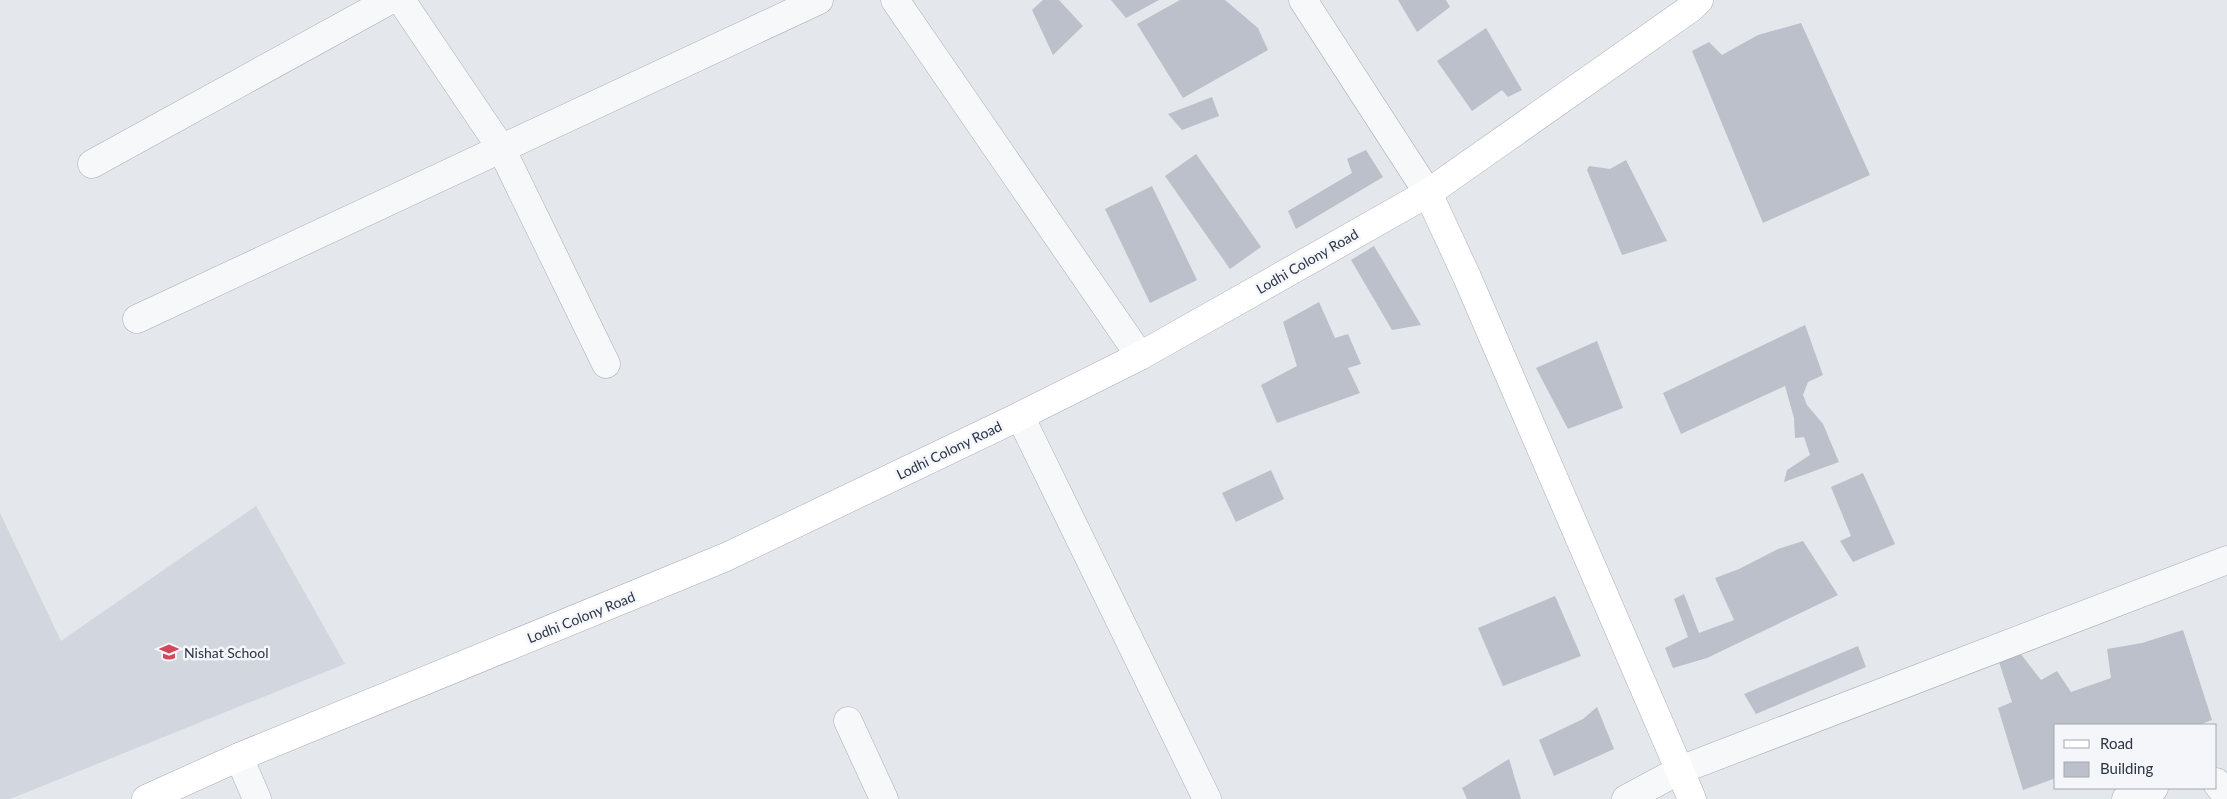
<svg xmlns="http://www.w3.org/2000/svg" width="2227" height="799" font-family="Lato,sans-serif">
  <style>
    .built { fill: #d2d6de }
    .building { fill: #bbc0ca }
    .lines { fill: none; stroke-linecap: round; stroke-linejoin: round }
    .street-casing { stroke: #a9aeb7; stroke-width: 29 }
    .secondary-casing { stroke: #a9aeb7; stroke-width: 29 }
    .street { stroke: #f7f8fa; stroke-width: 28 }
    .secondary { stroke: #fff; stroke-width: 28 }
    .labels { text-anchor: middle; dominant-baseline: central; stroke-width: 5; stroke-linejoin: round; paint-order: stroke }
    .street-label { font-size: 14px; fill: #2b3445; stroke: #f4f6f9 }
    .poi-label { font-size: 14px; fill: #2b3445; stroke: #f4f6f9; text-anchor: start }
  </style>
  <rect width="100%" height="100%" fill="#e4e7ec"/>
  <path class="built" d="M256 506 345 664 10 799H0V513L61 641Z"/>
  <g class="building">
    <path d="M1043 0H1059L1083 26 1053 55 1032 10Z"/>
    <path d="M1111 0H1159L1126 18Z"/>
    <path d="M1180 0H1225L1258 28 1268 50 1183 98 1137 24Z"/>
    <path d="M1398 0H1446L1450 7 1417 32Z"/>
    <path d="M1801 23 1870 175 1763 223 1692 51 1709 42 1722 55 1758 35Z"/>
    <path d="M1486 28 1522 90 1508 97 1502 90 1472 111 1437 61Z"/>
    <path d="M1212 97 1219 116 1182 130 1168 114Z"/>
    <path d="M1366 150 1383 177 1296 229 1288 211 1352 173 1347 159Z"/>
    <path d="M1196 154 1261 247 1230 269 1165 176Z"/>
    <path d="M1626 160 1667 241 1622 255 1587 170 1589 166 1610 169Z"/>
    <path d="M1152 186 1197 280 1150 303 1105 209Z"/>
    <path d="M1374 246 1421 325 1392 330 1351 260Z"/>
    <path d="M1319 302 1335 338 1348 334 1361 364 1348 368 1360 393 1277 423 1261 385 1297 366 1283 322Z"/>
    <path d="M1805 325 1823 375 1808 382 1803 395 1807 405 1823 424 1839 462 1784 482 1787 470 1810 455 1804 437 1795 438 1794 418 1785 386 1681 434 1663 393Z"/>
    <path d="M1597 341 1623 408 1568 429 1536 368Z"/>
    <path d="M1271 470 1284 499 1236 522 1222 493Z"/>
    <path d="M1863 473 1895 544 1853 562 1840 541 1851 536 1831 487Z"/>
    <path d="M1803 541 1838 595 1707 658 1673 668 1665 648 1688 637 1674 599 1684 594 1699 633 1734 620 1715 578 1739 569 1778 549Z"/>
    <path d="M1555 596 1581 656 1503 686 1478 628Z"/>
    <path d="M2183 630 2212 720 2199 725H2056V778L2023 790 1998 708 2012 702 1999 662 2020 653 2041 680 2057 671 2071 692 2111 678 2107 649 2142 643Z"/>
    <path d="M1858 646 1866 667 1756 714 1744 694Z"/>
    <path d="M1597 707 1614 749 1554 776 1539 740 1583 719Z"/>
    <path d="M1509 759 1521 799H1467L1462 788Z"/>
  </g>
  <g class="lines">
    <g class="street-casing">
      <g id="street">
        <path d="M401 0 501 148 606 364"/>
        <path d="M895 0 1140 356"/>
        <path d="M1303 0 1428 193"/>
        <path d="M92 164 390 0"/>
        <path d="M137 319 819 0"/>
        <path d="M1020 416 1207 799"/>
        <path d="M848 721 884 799"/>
        <path d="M239 757 257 799"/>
        <path d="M2216 782 2227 797"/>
        <path d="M1626 799 1680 770 2227 560"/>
        <path d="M2126 799 2154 788"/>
      </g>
    </g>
    <g class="secondary-casing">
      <g id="secondary">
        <path d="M1428 193 1467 277 1692 799"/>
        <path d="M146 799 239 757 726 557 1020 416 1140 356 1428 193 1691 8 1699 0"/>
      </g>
    </g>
    <use href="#street" class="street"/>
    <use href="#secondary" class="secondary"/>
  </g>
  <defs>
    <g id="university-bare" transform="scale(1.5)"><path d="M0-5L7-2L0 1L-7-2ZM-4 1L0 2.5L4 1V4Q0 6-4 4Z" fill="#d1495b" stroke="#f4f6f9" stroke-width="2.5" paint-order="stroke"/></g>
  </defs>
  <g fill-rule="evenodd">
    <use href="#university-bare" x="169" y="652"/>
  </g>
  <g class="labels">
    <g class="street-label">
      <text transform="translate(1307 261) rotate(-30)">Lodhi Colony Road</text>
      <text transform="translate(949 450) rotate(-26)">Lodhi Colony Road</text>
      <text transform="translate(581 617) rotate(-22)">Lodhi Colony Road</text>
    </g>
    <g class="poi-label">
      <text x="184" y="652">Nishat School</text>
    </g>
  </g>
  <rect x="2054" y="724" width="162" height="65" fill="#f4f6f9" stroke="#a4a8b1"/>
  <rect x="2064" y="740" width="25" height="8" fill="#ffffff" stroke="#a4a8b1"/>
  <text x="2100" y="749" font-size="15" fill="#2b3445">Road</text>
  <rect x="2064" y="762" width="25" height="15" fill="#bbc0ca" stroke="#a4a8b1"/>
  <text x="2100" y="774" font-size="15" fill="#2b3445">Building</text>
</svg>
